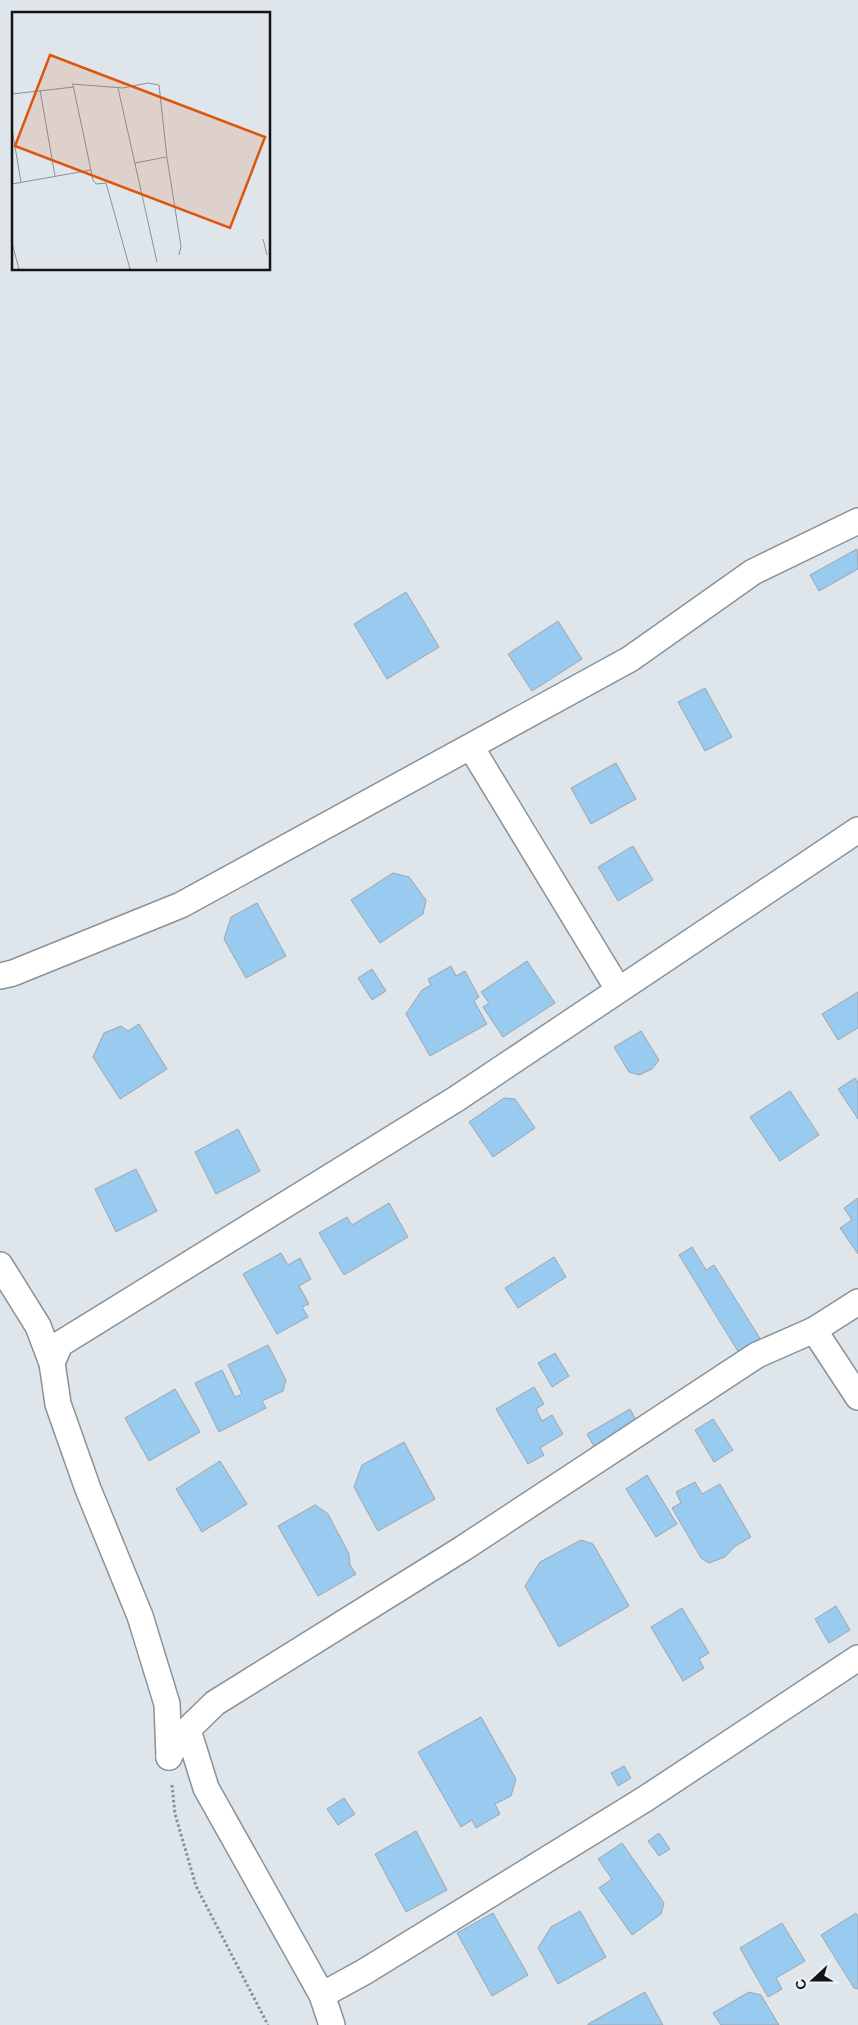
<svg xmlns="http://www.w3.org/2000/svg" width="858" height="2025" font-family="Barlow,sans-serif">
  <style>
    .building { fill: #99caf0; stroke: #9fa5ab }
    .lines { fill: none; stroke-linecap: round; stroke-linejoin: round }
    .street-casing { stroke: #8b9297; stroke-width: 28 }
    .path { stroke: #8a8f93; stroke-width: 3; stroke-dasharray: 2.5 2.5; stroke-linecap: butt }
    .street { stroke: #fff; stroke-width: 25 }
    .inset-road { fill: none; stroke: #8c9196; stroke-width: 1 }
    .view { fill: #dd560c; fill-opacity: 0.15; stroke: #dd560c; stroke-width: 2.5 }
    .inset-edge { fill: none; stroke: #121416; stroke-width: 2.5 }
  </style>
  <rect width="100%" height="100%" fill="#dee5eb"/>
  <g class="building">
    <path d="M857 549 858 569 819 591 810 575Z"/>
    <path d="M406 592 439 647 387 679 354 624Z"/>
    <path d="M558 621 582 659 532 691 508 654Z"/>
    <path d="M705 688 732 737 705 751 678 702Z"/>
    <path d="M616 763 636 799 591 824 571 788Z"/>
    <path d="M633 846 653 880 618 901 598 867Z"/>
    <path d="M393 873 409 877 426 900 423 914 380 943 351 900Z"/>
    <path d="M257 903 286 956 246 978 224 939 231 917Z"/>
    <path d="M527 961 555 1003 503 1037 483 1007 489 1003 481 992Z"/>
    <path d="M451 966 456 976 465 971 479 997 474 1001 487 1024 430 1056 406 1014 422 990 431 985 428 979Z"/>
    <path d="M372 969 386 991 372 1000 358 978Z"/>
    <path d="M858 992V1028L838 1040 822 1014Z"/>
    <path d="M139 1024 167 1069 120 1099 93 1057 104 1033 121 1026 128 1031Z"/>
    <path d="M641 1031 659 1060 652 1069 639 1075 629 1072 614 1047Z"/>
    <path d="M855 1078 858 1082V1119L838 1089Z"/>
    <path d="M790 1091 819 1135 780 1161 750 1117Z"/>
    <path d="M504 1098 515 1099 535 1128 493 1157 469 1122Z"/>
    <path d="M238 1129 260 1171 216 1194 195 1152Z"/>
    <path d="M136 1169 157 1211 116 1232 95 1189Z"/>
    <path d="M858 1198V1254L840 1228 852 1220 844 1208Z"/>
    <path d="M389 1203 408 1237 344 1275 319 1233 347 1217 352 1225Z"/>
    <path d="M692 1247 706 1270 714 1265 761 1340 739 1353 679 1255Z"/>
    <path d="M281 1253 288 1265 300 1258 311 1279 299 1286 309 1304 302 1307 308 1317 277 1334 243 1274Z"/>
    <path d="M554 1257 566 1277 518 1308 505 1288Z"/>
    <path d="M268 1345 286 1380 283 1391 262 1401 266 1408 219 1432 195 1383 222 1370 235 1397 242 1394 228 1365Z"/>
    <path d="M555 1353 569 1376 552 1387 538 1363Z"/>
    <path d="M534 1387 544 1404 536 1409 542 1421 552 1415 563 1434 540 1448 544 1455 528 1464 496 1409Z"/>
    <path d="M175 1389 200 1432 149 1461 125 1418Z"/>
    <path d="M630 1409 638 1424 596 1450 587 1434Z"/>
    <path d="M713 1419 733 1450 714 1462 695 1430Z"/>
    <path d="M404 1442 435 1499 378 1531 354 1487 362 1465Z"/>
    <path d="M220 1461 247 1504 202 1532 176 1489Z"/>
    <path d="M647 1475 677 1524 656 1537 626 1489Z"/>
    <path d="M695 1482 702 1494 720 1484 751 1537 734 1547 725 1557 709 1563 701 1558 672 1508 681 1503 676 1492Z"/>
    <path d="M315 1505 328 1514 349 1554 350 1565 356 1574 318 1596 278 1526Z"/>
    <path d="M581 1540 593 1544 629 1606 559 1647 525 1586 540 1562Z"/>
    <path d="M836 1606 850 1630 829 1643 815 1619Z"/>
    <path d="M682 1608 709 1653 699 1659 704 1668 683 1681 651 1627Z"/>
    <path d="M481 1717 516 1779 511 1796 495 1804 500 1814 476 1828 472 1820 461 1827 418 1752Z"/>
    <path d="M624 1766 631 1778 618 1786 611 1773Z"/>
    <path d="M344 1798 355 1814 338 1825 327 1809Z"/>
    <path d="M416 1831 447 1890 406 1912 375 1854Z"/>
    <path d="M659 1833 670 1849 659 1856 648 1841Z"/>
    <path d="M622 1843 664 1903 661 1914 632 1935 599 1888 612 1879 598 1859Z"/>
    <path d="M580 1911 606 1957 558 1984 538 1948 551 1927Z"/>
    <path d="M493 1913 528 1975 492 1996 457 1933Z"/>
    <path d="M856 1913 858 1917V1989L854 1988 821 1935Z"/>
    <path d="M782 1923 805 1961 776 1978 782 1989 768 1997 740 1948Z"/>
    <path d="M645 1992 663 2025H588V2024Z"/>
    <path d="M749 1992 761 1995 779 2025H721L713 2013Z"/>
  </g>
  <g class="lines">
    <g class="street-casing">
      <g id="street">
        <path d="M471 747 618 989"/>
        <path d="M0 976 13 973 181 905 630 659 753 572 858 521"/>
        <path d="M0 1265 38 1326 52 1363 58 1404 88 1489 140 1616 167 1704 169 1757"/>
        <path d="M814 1330 858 1397"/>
        <path d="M52 1363 60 1344 456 1099 858 830"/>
        <path d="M188 1730 206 1788 322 1995 332 2025"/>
        <path d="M169 1757 179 1738 215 1703 462 1549 757 1355 814 1330 858 1302"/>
        <path d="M322 1995 364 1972 645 1799 858 1658"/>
      </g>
    </g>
    <path class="path" d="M172 1785 175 1814 196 1886 268 2025"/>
    <use href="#street" class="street"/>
  </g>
  <g transform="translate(12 12)">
    <rect width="258" height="258" fill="#dee5eb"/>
    <path class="inset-road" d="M60 72 111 76 136 71 147 73 155 146 169 234 167 243M61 73 81 168 84 172 94 171 118 257M106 76 145 250M28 78 43 164M0 82 62 75M0 117 9 170M123 151 154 145M0 172 79 158M251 227 255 243M0 231 7 257"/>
    <path class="view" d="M38 43 253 125 218 216 3 134Z"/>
    <rect width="258" height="258" class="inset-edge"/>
  </g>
  <g transform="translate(813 1980) rotate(249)" stroke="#ecf3f9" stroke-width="4" paint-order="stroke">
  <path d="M0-4L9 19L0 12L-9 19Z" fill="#121416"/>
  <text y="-8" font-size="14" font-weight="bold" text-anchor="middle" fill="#121416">С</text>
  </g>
</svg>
